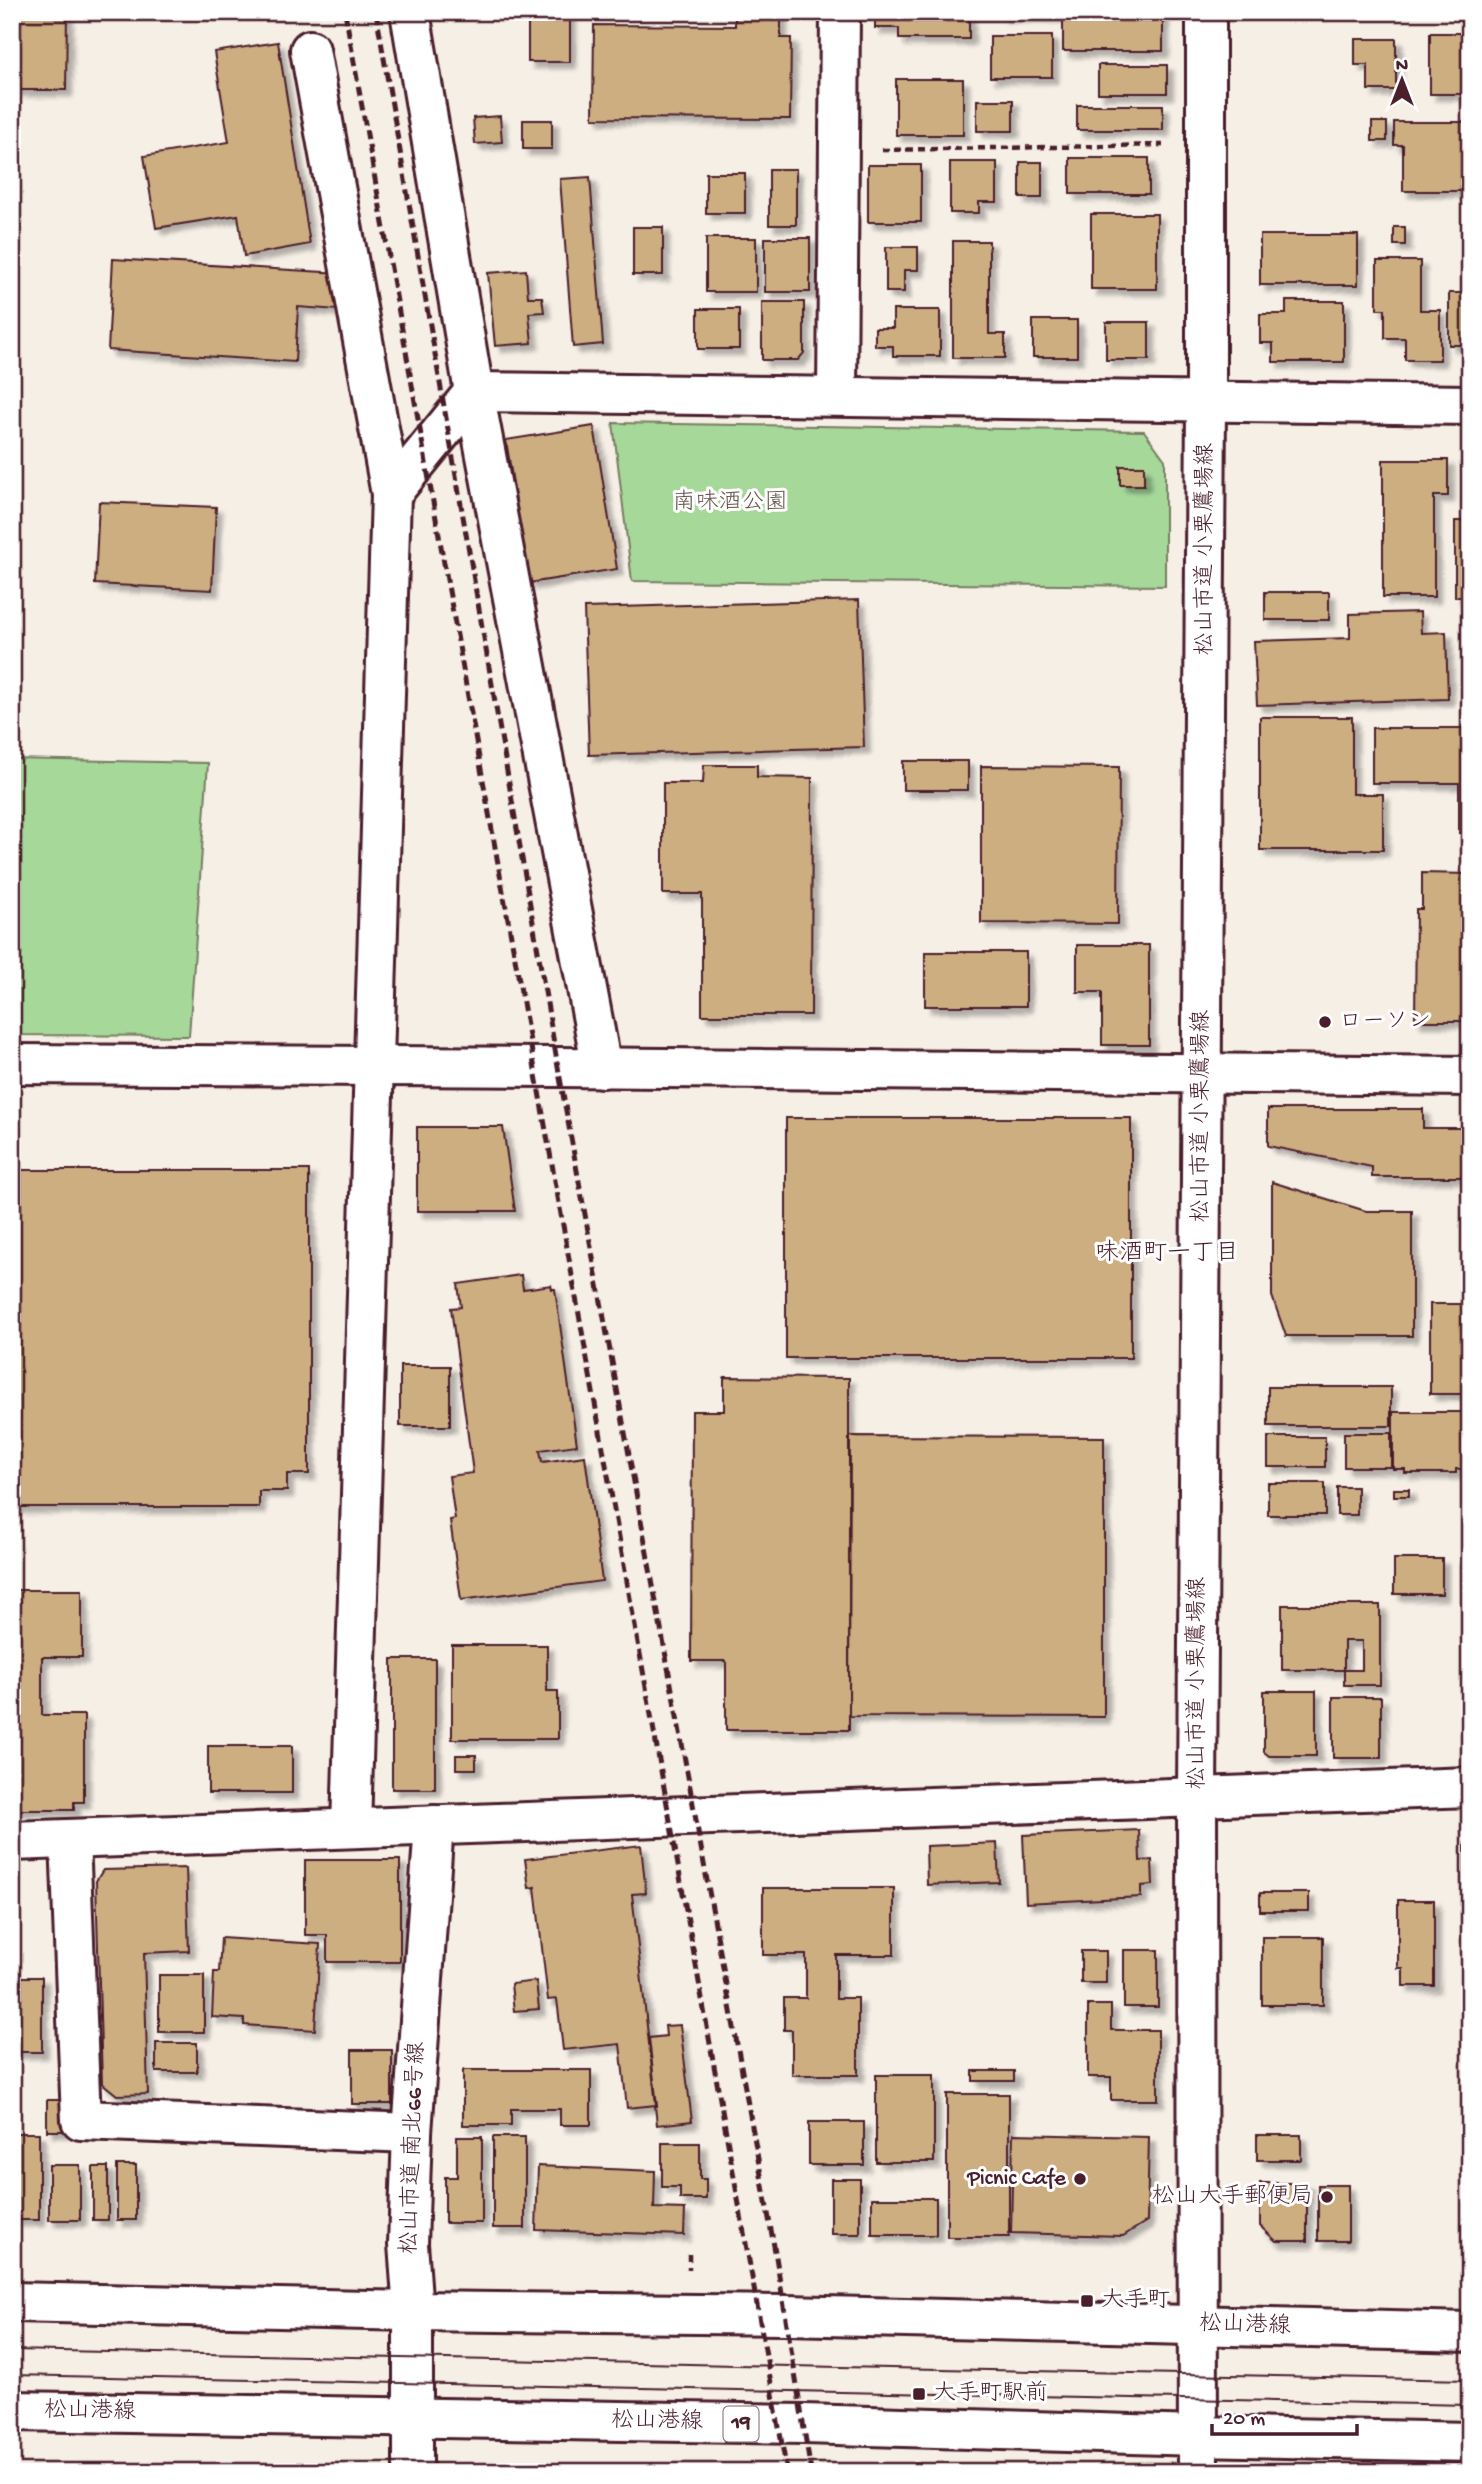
<svg xmlns="http://www.w3.org/2000/svg" width="1482" height="2484" font-family="'Gochi Hand','Klee One',sans-serif">
  <style>
    .green { fill: #a6d89a; stroke: #787c62; stroke-width: 2 }
    .building { fill: #cdae81; stroke: #4a1f2b; stroke-width: 2; fill-rule: evenodd; filter: url(#shadow) }
    .lines { fill: none; stroke-linecap: round; stroke-linejoin: round }
    .minor-casing { stroke: #4a1f2b; stroke-width: 44 }
    .major-casing { stroke: #4a1f2b; stroke-width: 44 }
    .path { stroke: #4a1f2b; stroke-width: 4.5; stroke-dasharray: 7 5; stroke-linecap: butt }
    .minor { stroke: #fff; stroke-width: 38 }
    .major { stroke: #fff; stroke-width: 38 }
    .tram { stroke: #4a1f2b; stroke-width: 2 }
    .rail { stroke: #4a1f2b; stroke-width: 5; stroke-dasharray: 10 5; stroke-linecap: butt }
    .poi-dot { fill: #4a1f2b; stroke: #fff; stroke-width: 2.5 }
    .labels { text-anchor: middle; dominant-baseline: central; stroke-width: 6; stroke-linejoin: round; paint-order: stroke }
    .shield { fill: #fff; stroke: #80626b; stroke-width: 2 }
    .shield-label { font-size: 21px; font-weight: bold; fill: #4a1f2b }
    .park-label { font-size: 23px; fill: #66564c; stroke: #fff }
    .street-label { font-size: 23px; fill: #4a1f2b; stroke: #fff }
    .poi-label { font-size: 23px; fill: #4a1f2b; stroke: #fff; text-anchor: start }
    .neighbourhood-label { font-size: 24px; fill: #4a1f2b; stroke: #fff }
  </style>
  <defs>
    <filter id="shadow"><feDropShadow dx="6" dy="6" stdDeviation="2" flood-color="#0004"/></filter>
  </defs>
  <rect width="100%" height="100%" fill="#f5efe6"/>
  <filter id="ink" filterUnits="userSpaceOnUse"><feTurbulence type="fractalNoise" baseFrequency=".0143" numOctaves="2"/><feDisplacementMap in="SourceGraphic" scale="14" xChannelSelector="R" yChannelSelector="G"/><feConvolveMatrix kernelMatrix="1 2 1 2 8 2 1 2 1" color-interpolation-filters="sRGB"/></filter>
  <g filter="url(#ink)">
    <g class="green">
      <path d="M613 423 1144 431 1165 460V586L632 581Z"/>
      <path d="M12 759 208 763 189 1036 12 1035Z"/>
    </g>
    <g class="building">
      <path d="M12 12H67L66 90H12Z"/>
      <rect x="528" y="12" width="42" height="50"/>
      <path d="M735 12H781V38H791L790 119 593 118 594 25 735 26Z"/>
      <path d="M875 12H969V39H899V28H875Z"/>
      <path d="M1001 12H1163V51H1063V16H1001Z"/>
      <rect x="1430" y="33" width="40" height="61"/>
      <rect x="990" y="36" width="62" height="41"/>
      <path d="M1355 39H1396V90H1368V65H1355Z"/>
      <path d="M278 42 310 244 244 256 238 215 156 228 144 156 229 142 214 52Z"/>
      <rect x="1098" y="65" width="69" height="28"/>
      <rect x="896" y="79" width="67" height="56"/>
      <rect x="977" y="100" width="36" height="31"/>
      <rect x="1077" y="105" width="86" height="25"/>
      <path d="M500 116 502 142 475 144 473 118Z"/>
      <rect x="523" y="120" width="29" height="29"/>
      <rect x="1372" y="122" width="15" height="19"/>
      <path d="M1394 122H1470V191H1403V145H1394Z"/>
      <rect x="1070" y="158" width="79" height="36"/>
      <path d="M950 162H997V202H979V213H950Z"/>
      <rect x="1020" y="162" width="22" height="36"/>
      <rect x="868" y="165" width="53" height="57"/>
      <rect x="769" y="169" width="27" height="56"/>
      <rect x="706" y="173" width="39" height="40"/>
      <path d="M590 177 603 344 573 347 560 179Z"/>
      <rect x="1091" y="214" width="66" height="75"/>
      <rect x="633" y="227" width="30" height="48"/>
      <rect x="1394" y="227" width="11" height="18"/>
      <rect x="1260" y="235" width="98" height="50"/>
      <rect x="706" y="238" width="50" height="54"/>
      <rect x="765" y="238" width="45" height="54"/>
      <path d="M953 241H989V334H1005V358H953Z"/>
      <path d="M886 247H918V270H904V292H886Z"/>
      <path d="M113 259 340 273 338 310 298 307 295 362 108 350Z"/>
      <path d="M1377 261H1420V310H1440V360H1405V338H1385V309H1377Z"/>
      <path d="M526 270 528 297H542L544 312 529 313 532 343 495 346 488 273Z"/>
      <path d="M1449 293H1470V362L1469 345H1449Z"/>
      <path d="M1286 301H1344V362H1273V343H1260V314H1286Z"/>
      <path d="M762 302H804V353L798 360H762Z"/>
      <rect x="698" y="309" width="41" height="40"/>
      <path d="M893 310H940V356H893V346H875V328H893Z"/>
      <rect x="1033" y="320" width="44" height="37"/>
      <rect x="1106" y="322" width="43" height="38"/>
      <path d="M594 426 617 569 529 583 506 440Z"/>
      <path d="M1383 460H1448V496H1434V597H1383Z"/>
      <rect x="1463" y="463" width="7" height="45"/>
      <rect x="1120" y="466" width="24" height="19"/>
      <path d="M99 502 216 507 212 590 95 584Z"/>
      <rect x="1455" y="521" width="15" height="76"/>
      <rect x="1265" y="592" width="64" height="28"/>
      <path d="M859 600 864 747 589 755 584 608Z"/>
      <path d="M1420 612 1421 633 1446 632 1448 699 1257 705 1254 641 1350 638V614Z"/>
      <path d="M1260 717H1352V794H1383V850H1260Z"/>
      <path d="M1372 728H1470V833H1459V783H1372Z"/>
      <rect x="903" y="761" width="65" height="29"/>
      <path d="M704 765H757V777L812 778 811 1015H702V894H663V783H703Z"/>
      <path d="M981 766 1119 767 1118 924 981 923Z"/>
      <path d="M1422 873 1470 874V1021H1415L1416 909H1422Z"/>
      <path d="M1077 945H1149V1045H1102V992H1077Z"/>
      <rect x="925" y="952" width="101" height="54"/>
      <path d="M1268 1109H1423V1128H1470V1177H1372V1167L1268 1146Z"/>
      <rect x="786" y="1118" width="345" height="240"/>
      <path d="M417 1127H503L515 1211H417Z"/>
      <path d="M12 1170H309V1474H287V1491H259V1507H12Z"/>
      <path d="M1272 1182 1366 1211H1412V1336H1286L1272 1296Z"/>
      <path d="M521 1275 523 1289 551 1285 552 1289H555L577 1445 540 1450 542 1462 585 1456 602 1581 461 1600 450 1520 455 1519 449 1476 473 1473 451 1308 461 1307 458 1284Z"/>
      <rect x="1430" y="1304" width="40" height="90"/>
      <rect x="400" y="1366" width="50" height="60"/>
      <path d="M724 1377 849 1378V1730H726V1661H691L692 1411H724Z"/>
      <rect x="1268" y="1387" width="123" height="39"/>
      <path d="M1393 1412H1470V1451H1464V1469H1456V1473H1405V1469H1393Z"/>
      <rect x="1344" y="1433" width="47" height="34"/>
      <path d="M850 1436 1104 1437V1717L849 1716Z"/>
      <rect x="1268" y="1437" width="57" height="30"/>
      <rect x="1268" y="1483" width="57" height="32"/>
      <rect x="1337" y="1487" width="20" height="28"/>
      <rect x="1394" y="1489" width="15" height="7"/>
      <rect x="1394" y="1559" width="48" height="35"/>
      <path d="M12 1590H82V1657H42V1715H84V1802H74V1810H12Z"/>
      <path d="M1282 1605H1380V1685H1344V1670H1282ZM1344 1641H1362V1670H1344Z"/>
      <path d="M452 1645H547V1691H558V1739H452Z"/>
      <rect x="392" y="1659" width="43" height="130"/>
      <path d="M1264 1691H1316V1756H1269L1264 1752Z"/>
      <rect x="1333" y="1697" width="48" height="61"/>
      <rect x="208" y="1746" width="84" height="47"/>
      <rect x="456" y="1755" width="20" height="14"/>
      <path d="M1139 1830 1140 1861 1152 1860 1153 1885 1141 1886V1897L1026 1903 1023 1835Z"/>
      <path d="M997 1843 999 1882 927 1885 926 1846Z"/>
      <rect x="1465" y="1843" width="5" height="156"/>
      <path d="M641 1845 646 1893 632 1894 656 2105 627 2108 620 2044 563 2050 557 1999 548 2000 535 1887 529 1888 525 1859Z"/>
      <path d="M305 1860H400V1962H327V1935H305Z"/>
      <path d="M186 1868 189 1951 144 1953 148 2094 117 2095 102 2083 96 1881 103 1870Z"/>
      <path d="M763 1888H894V1955H836V1998H858V2075H792V2030H784V1998H806V1955H763Z"/>
      <rect x="1260" y="1893" width="49" height="18"/>
      <path d="M1398 1900H1434V1986H1403V1968H1398Z"/>
      <rect x="1262" y="1937" width="61" height="68"/>
      <path d="M221 1938 320 1944 315 2030 244 2025V2019L212 2017 214 1972H219Z"/>
      <rect x="1124" y="1950" width="34" height="57"/>
      <rect x="1081" y="1951" width="25" height="32"/>
      <rect x="159" y="1975" width="45" height="57"/>
      <rect x="12" y="1977" width="30" height="75"/>
      <path d="M536 1981 539 2009 514 2011 511 1984Z"/>
      <path d="M1088 2005H1111V2030H1158V2100H1111V2077H1088Z"/>
      <path d="M680 2025 692 2121 657 2125 655 2106H657L649 2038 666 2036 665 2026Z"/>
      <rect x="156" y="2043" width="41" height="29"/>
      <rect x="352" y="2050" width="40" height="54"/>
      <path d="M463 2070H591V2125H560V2109H511V2125H463Z"/>
      <rect x="973" y="2071" width="41" height="10"/>
      <rect x="876" y="2075" width="58" height="87"/>
      <rect x="947" y="2094" width="62" height="143"/>
      <rect x="47" y="2100" width="16" height="31"/>
      <rect x="809" y="2122" width="55" height="43"/>
      <rect x="12" y="2133" width="27" height="87"/>
      <path d="M1013 2134 1149 2137 1147 2221 1123 2236 1011 2233Z"/>
      <rect x="1257" y="2135" width="44" height="25"/>
      <path d="M457 2137H482V2223H445V2177H457Z"/>
      <rect x="493" y="2137" width="32" height="91"/>
      <path d="M662 2143H700V2179H706V2199H680V2187H662Z"/>
      <rect x="49" y="2165" width="31" height="55"/>
      <rect x="117" y="2165" width="19" height="55"/>
      <path d="M538 2166 655 2171 654 2208 685 2209 684 2235 536 2230Z"/>
      <rect x="93" y="2167" width="15" height="53"/>
      <rect x="831" y="2179" width="29" height="55"/>
      <path d="M1260 2183H1307V2241H1276L1260 2226Z"/>
      <rect x="1318" y="2185" width="30" height="56"/>
      <rect x="872" y="2198" width="64" height="37"/>
    </g>
    <g class="lines">
      <g class="minor-casing">
        <g id="minor">
          <path d="M410 12 474 392 602 1068"/>
          <path d="M310 50 391 494"/>
          <path d="M837 396 840 12"/>
          <path d="M12 1064 558 1067 1470 1076"/>
          <path d="M351 1828 391 494 474 392 1470 405"/>
          <path d="M70 1839 81 2120 412 2133"/>
          <path d="M12 1841 1470 1787"/>
          <path d="M413 2472V2311L408 2244 412 2133 434 1825"/>
          <path d="M1198 2472 1197 1798 1206 401V12"/>
        </g>
      </g>
      <g class="major-casing">
        <g id="major">
          <path d="M12 2302 413 2311 786 2315 1470 2332"/>
          <path d="M12 2411 804 2424 1198 2436 1470 2442"/>
        </g>
      </g>
      <g class="path">
        <path d="M882 150 1163 145"/>
        <path d="M689 2254V2269"/>
      </g>
      <use href="#minor" class="minor"/>
      <use href="#major" class="major"/>
      <g class="tram">
        <path d="M12 2350 1470 2380"/>
        <path d="M12 2375 1470 2405"/>
      </g>
      <g class="rail">
        <path d="M345 12 787 2472"/>
        <path d="M376 12 558 1067 776 2257 811 2472"/>
      </g>
    </g>
  </g>
  <g class="poi-dot">
    <circle cx="1325" cy="1022" r="7"/>
    <circle cx="1080" cy="2179" r="7"/>
    <circle cx="1327" cy="2197" r="7"/>
    <rect x="1080" y="2294" width="14" height="14" rx="3.5"/>
    <rect x="912" y="2387" width="14" height="14" rx="3.5"/>
  </g>
  <g class="labels">
    <rect class="shield" x="723.5" y="2406.5" width="35" height="35" rx="5"/>
    <g class="shield-label">
      <text x="741" y="2424">19</text>
    </g>
    <g class="park-label">
      <text x="730" y="503">南味酒公園</text>
    </g>
    <g class="street-label">
      <text transform="translate(1206 549) rotate(-90)">松山市道 小栗鷹場線</text>
      <text transform="translate(1202 1116) rotate(-90)">松山市道 小栗鷹場線</text>
      <text transform="translate(1198 1683) rotate(-90)">松山市道 小栗鷹場線</text>
      <text transform="translate(414 2148) rotate(-88)">松山市道 南北66号線</text>
      <text transform="translate(1245 2326) rotate(2)">松山港線</text>
      <text transform="translate(90 2412) rotate(1)">松山港線</text>
      <text transform="translate(657 2422) rotate(1)">松山港線</text>
    </g>
    <g class="poi-label">
      <text x="1339" y="1022">ローソン</text>
      <text x="1066" y="2179" text-anchor="end">Picnic Cafe</text>
      <text x="1313" y="2197" text-anchor="end">松山大手郵便局</text>
      <text x="1101" y="2301">大手町</text>
      <text x="933" y="2394">大手町駅前</text>
    </g>
    <g class="neighbourhood-label">
      <text x="1167" y="1254">味酒町一丁目</text>
    </g>
  </g>
  <rect width="1482" height="2484" fill="none" stroke="#fff" stroke-width="42"/>
  <rect x="21" y="21" width="1440" height="2442" fill="none" stroke="#4a1f2b" stroke-width="2.5" filter="url(#ink)"/>
  <g transform="translate(1402 80)" stroke="#ffffff" stroke-width="5" paint-order="stroke">
  <path d="M0-5L12 26L0 18L-12 26Z" fill="#4a1f2b"/>
  <text y="-10" font-size="19" font-weight="bold" text-anchor="middle" fill="#4a1f2b">N</text>
  </g>
  <path d="M1212 2424v10h145v-10" fill="none" stroke="#4a1f2b" stroke-width="3.5"/>
  <text x="1223" y="2424" font-size="21" fill="#4a1f2b" stroke="#ffffff" stroke-width="5" paint-order="stroke">20 m</text>
</svg>
